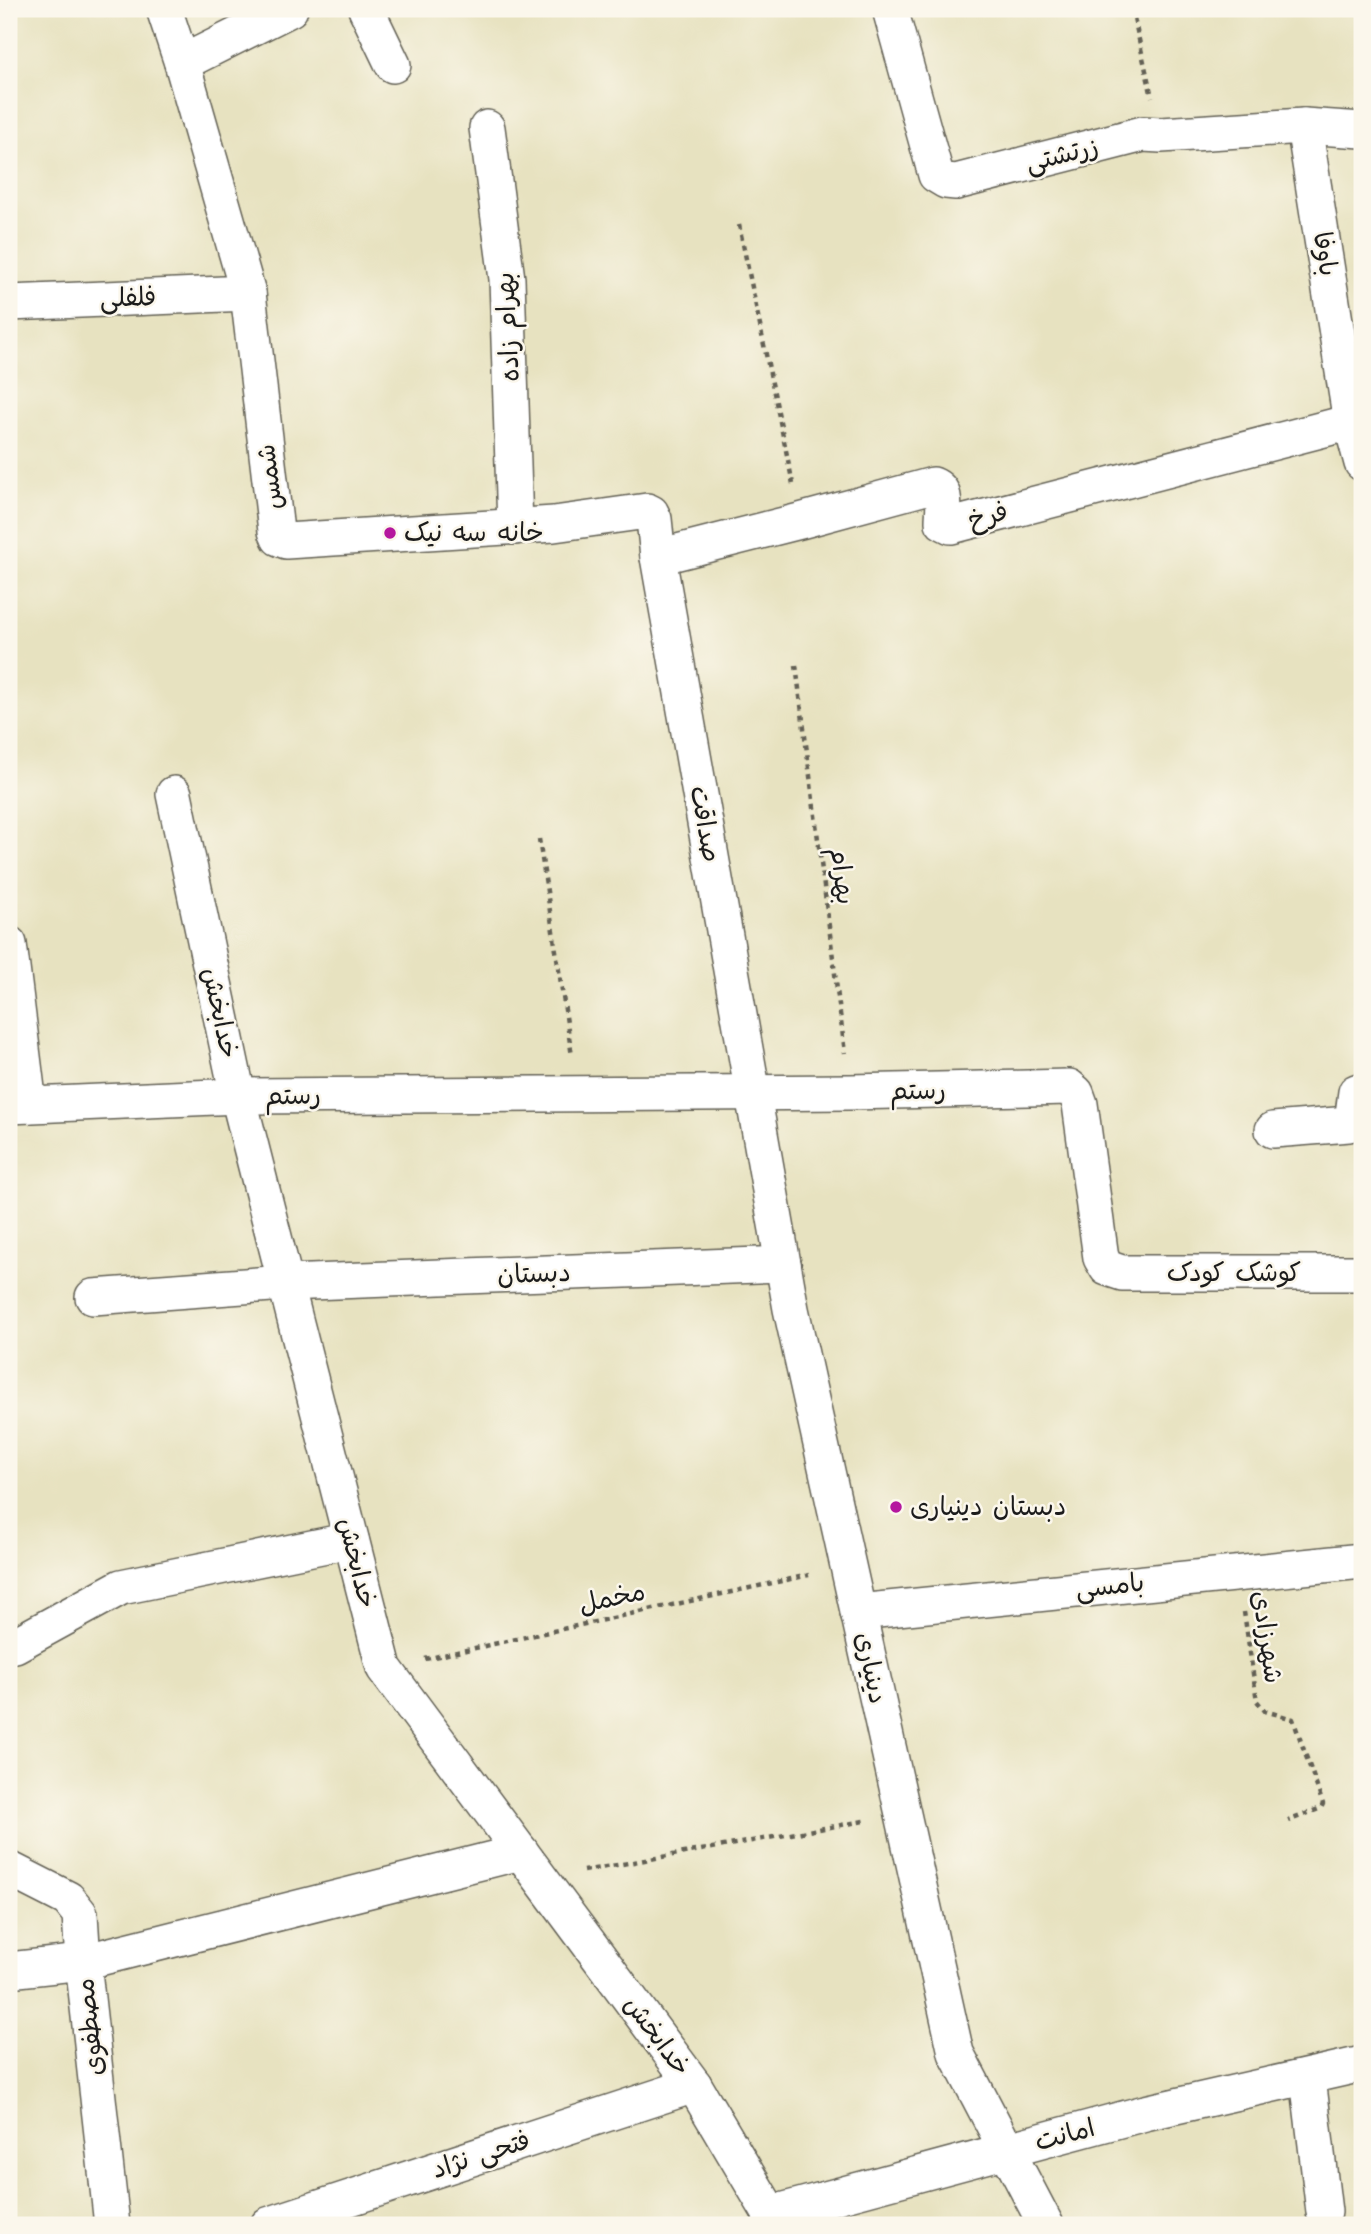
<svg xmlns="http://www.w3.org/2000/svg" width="1371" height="2234" font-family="'Architects Daughter','Playpen Sans Arabic',sans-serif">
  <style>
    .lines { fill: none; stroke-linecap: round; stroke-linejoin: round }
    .minor-casing { stroke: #636155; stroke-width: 38 }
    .path { stroke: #636155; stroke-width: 4.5; stroke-dasharray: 5 5; stroke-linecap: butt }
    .minor { stroke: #fff; stroke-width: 35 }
    .poi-dot { fill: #b5179e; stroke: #fbf7ec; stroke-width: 2.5 }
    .labels { text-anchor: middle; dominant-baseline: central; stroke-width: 5; stroke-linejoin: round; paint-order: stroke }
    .street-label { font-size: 26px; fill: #1c1c1c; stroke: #fbf7ec }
    .poi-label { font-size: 26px; fill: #1c1c1c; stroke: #fbf7ec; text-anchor: start }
  </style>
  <rect width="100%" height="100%" fill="#fbf7ec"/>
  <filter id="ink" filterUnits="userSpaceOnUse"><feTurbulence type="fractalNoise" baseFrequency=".0143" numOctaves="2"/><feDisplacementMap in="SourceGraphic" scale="14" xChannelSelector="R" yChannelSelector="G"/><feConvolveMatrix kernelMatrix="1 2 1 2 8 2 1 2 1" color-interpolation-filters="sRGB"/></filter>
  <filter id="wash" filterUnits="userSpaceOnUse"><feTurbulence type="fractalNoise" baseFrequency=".00686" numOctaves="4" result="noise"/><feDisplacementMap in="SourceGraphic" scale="28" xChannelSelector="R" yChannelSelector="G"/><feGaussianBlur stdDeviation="1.57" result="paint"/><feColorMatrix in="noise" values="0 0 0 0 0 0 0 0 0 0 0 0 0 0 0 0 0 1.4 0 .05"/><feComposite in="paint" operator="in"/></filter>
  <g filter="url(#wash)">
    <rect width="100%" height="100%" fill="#e7e2c0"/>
  </g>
  <g filter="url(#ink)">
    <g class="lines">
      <g class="minor-casing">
        <g id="minor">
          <path d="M164 9 182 63 248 293 276 531 279 538 286 541 554 524 647 511 651 513 654 519 658 557 791 1309 956 2053 1046 2225"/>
          <path d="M366 9 393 65"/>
          <path d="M890 9 936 175 946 181 956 182 1143 134 1161 135 1304 126 1362 130"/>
          <path d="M182 63 290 9"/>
          <path d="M1304 126 1351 422 1362 463"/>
          <path d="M487 128 507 279 515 527"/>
          <path d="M9 303 248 293"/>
          <path d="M658 557 800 521 933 485C948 491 943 508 943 522L951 526 1351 422"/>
          <path d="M174 794 238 1096 384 1668 694 2085 777 2225"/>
          <path d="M9 944 29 1105"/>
          <path d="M9 1106 238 1096 850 1092 1069 1087 1076 1093 1080 1104 1101 1258 1107 1268 1122 1273H1362"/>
          <path d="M1273 1130 1349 1124 1352 1122 1356 1092 1362 1090"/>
          <path d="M93 1297 285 1283 783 1264"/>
          <path d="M858 1612 1362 1561"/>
          <path d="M9 1646 15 1645 121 1587 351 1540"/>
          <path d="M9 1869 68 1899 80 1914 83 1962 112 2225"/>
          <path d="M9 1970 83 1962 521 1852"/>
          <path d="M1308 2078 1324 2212"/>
          <path d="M770 2214 1145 2113 1362 2064"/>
          <path d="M268 2225 694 2085"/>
        </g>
      </g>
      <g class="path">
        <path d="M1132 9 1152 97"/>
        <path d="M739 225 793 484"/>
        <path d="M796 665 845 1053"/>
        <path d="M539 839 572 1056"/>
        <path d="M1244 1612 1257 1701 1265 1711 1293 1719 1323 1804 1321 1808 1288 1821"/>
        <path d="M425 1659 809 1575"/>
        <path d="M583 1871 864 1821"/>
      </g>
      <use href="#minor" class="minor"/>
    </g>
  </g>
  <g class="poi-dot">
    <circle cx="390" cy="533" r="7"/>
    <circle cx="896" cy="1507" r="7"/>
  </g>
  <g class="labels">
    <g class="street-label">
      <text transform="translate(1062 155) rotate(-14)">زرتشتی</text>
      <text transform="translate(1325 254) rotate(81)">باوفا</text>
      <text transform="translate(128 298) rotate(-2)">فلفلی</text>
      <text transform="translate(508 327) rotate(-93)">بهرام زاده</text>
      <text transform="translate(270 477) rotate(-97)">شمس</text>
      <text transform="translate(988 516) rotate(-15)">فرخ</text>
      <text transform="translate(705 824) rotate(80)">صداقت</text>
      <text transform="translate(842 876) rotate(83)">بهرام</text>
      <text transform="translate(220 1013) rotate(78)">خدابخش</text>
      <text transform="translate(918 1091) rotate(-1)">رستم</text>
      <text transform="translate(293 1096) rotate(-1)">رستم</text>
      <text x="1234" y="1273">کوشک کودک</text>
      <text transform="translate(534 1274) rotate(-2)">دبستان</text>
      <text transform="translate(357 1563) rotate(76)">خدابخش</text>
      <text transform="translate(1110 1586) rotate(-6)">بامسی</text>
      <text transform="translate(612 1598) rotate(-12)">مخمل</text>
      <text transform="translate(1267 1637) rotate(82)">شهرزادی</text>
      <text transform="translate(871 1668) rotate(78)">دینیاری</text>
      <text transform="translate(90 2027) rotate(-96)">مصطفوی</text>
      <text transform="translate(657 2036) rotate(53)">خدابخش</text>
      <text transform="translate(1065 2135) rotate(-15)">امانت</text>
      <text transform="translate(481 2155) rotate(-18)">فتحی نژاد</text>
    </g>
    <g class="poi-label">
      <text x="404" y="533">خانه سه نیک</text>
      <text x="910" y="1507">دبستان دینیاری</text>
    </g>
  </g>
  <rect width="1371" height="2234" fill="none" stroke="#fbf7ec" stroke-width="35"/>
</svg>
